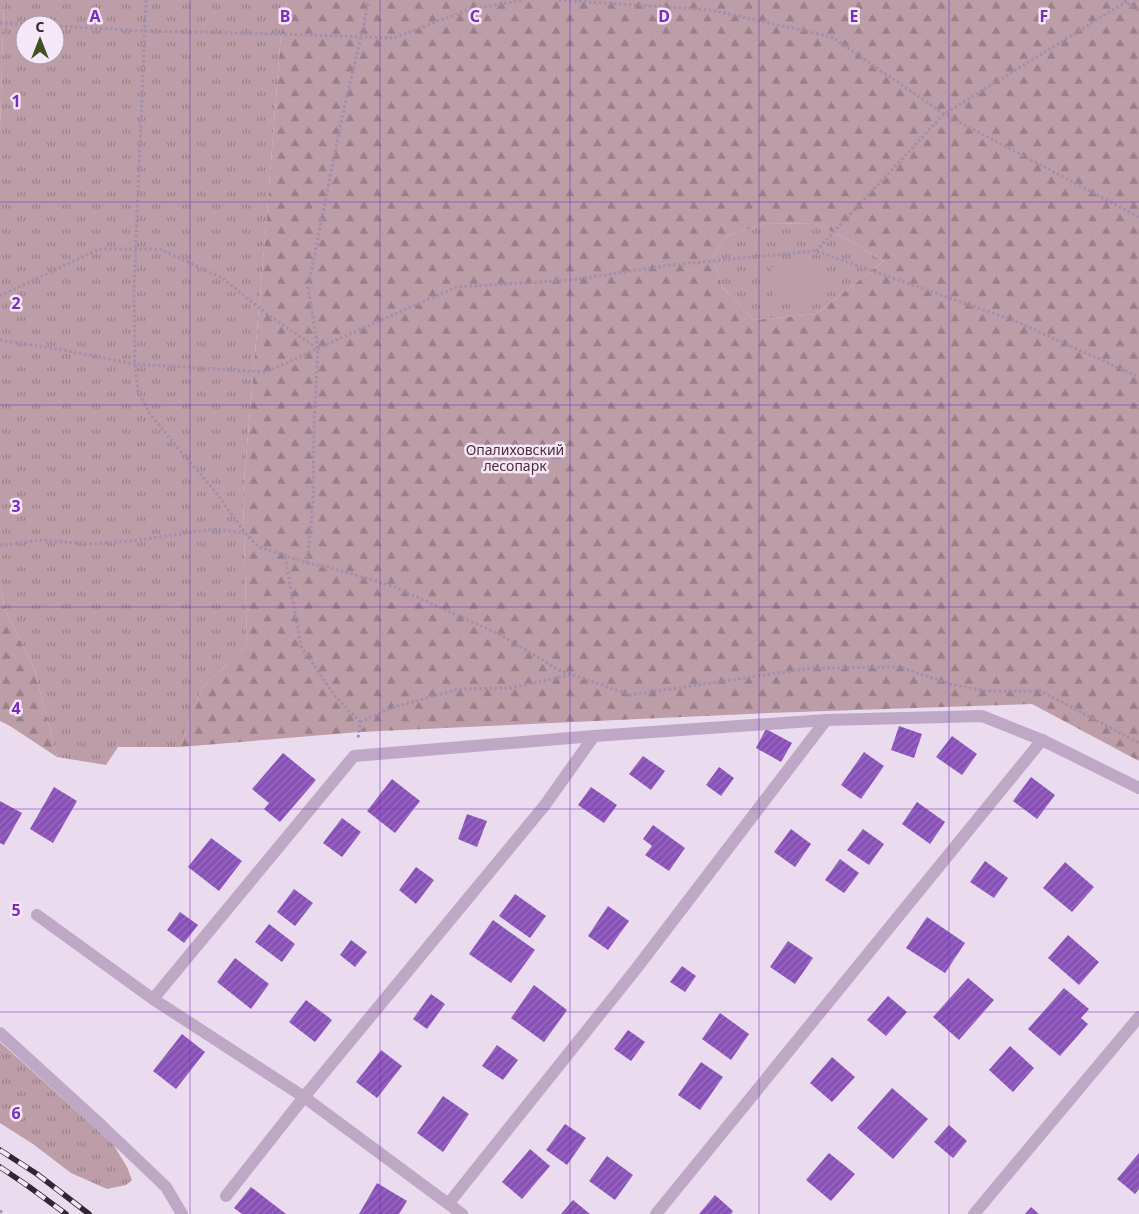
<svg xmlns="http://www.w3.org/2000/svg" width="1139" height="1214" font-family="'Noto Sans',sans-serif">
  <style>
    .grass { fill: url(#grass-tufts); fill-rule: evenodd }
    .forest { fill: url(#forest-firs); fill-rule: evenodd }
    .pitch { fill: #bc9da8 }
    .building { fill: url(#building-hatch) }
    .lines { fill: none; stroke-linecap: round; stroke-linejoin: round }
    .path { stroke: #a38fab; stroke-width: 3; stroke-dasharray: 2.5 2.5; stroke-linecap: butt }
    .minor { stroke: #bea8c5; stroke-width: 12 }
    .rail-casing { stroke: #2e2833; stroke-width: 5.5 }
    .rail { stroke: #f4e7f7; stroke-width: 4; stroke-dasharray: 11; stroke-linecap: butt }
    .grid { fill: none; stroke: #7b2cbf; stroke-width: 1; stroke-opacity: 0.55 }
    .labels { text-anchor: middle; dominant-baseline: central; stroke-width: 5; stroke-linejoin: round; paint-order: stroke }
    .park-label { font-size: 14px; fill: #4e2e39; stroke: #f4e7f7 }
    .grid-label { font-size: 16px; text-anchor: middle; font-weight: bold; fill: #7b2cbf; stroke: #f4e7f7; stroke-width: 5; stroke-linejoin: round; paint-order: stroke }
  </style>
  <defs>
    <pattern id="grass-tufts" width="24" height="20" patternUnits="userSpaceOnUse" patternTransform="scale(1.25)"><rect width="24" height="20" fill="#bc9da8"/><path d="M3 7l-1-3M5 7V3M7 7l1-3M15 17l-1-3M17 17v-4M19 17l1-3" fill="none" stroke="#998089"/></pattern>
    <pattern id="forest-firs" width="22" height="20" patternUnits="userSpaceOnUse" patternTransform="scale(1.25)"><rect width="22" height="20" fill="#bc9da8"/><path d="M5 1l3.5 6h-7zM16 11l3.5 6h-7z" fill="#998089"/></pattern>
    <pattern id="building-hatch" width="6" height="6" patternUnits="userSpaceOnUse" patternTransform="scale(1.25)"><rect width="6" height="6" fill="#8850b8"/><path d="M-1 1l2-2M0 6l6-6M5 7l2-2" fill="none" stroke="#9971bb"/></pattern>
  </defs>
  <rect width="100%" height="100%" fill="#ebdbee"/>
  <g class="grass">
    <path d="M4 0H287L281 34 266 226 243 493 247 645 202 688 180 747H118L106 765 57 757 34 668 6 612 0 587V127ZM25 25H55V55H25Z"/>
    <path d="M766 223 815 224 847 239 884 261 816 314 754 320 722 287 713 256 725 237Z"/>
    <path d="M0 1042 113 1144 127 1167 132 1180 126 1185 107 1189 71 1173 33 1144 0 1123Z"/>
  </g>
  <g class="forest">
    <path d="M0 0H4L0 127Z"/>
    <path d="M287 0H1139V761L1032 704 768 713 359 732 180 747 202 688 247 645 243 493 266 226 281 34ZM766 223 815 224 847 239 884 261 816 314 754 320 722 287 713 256 725 237Z"/>
    <path d="M0 587 6 612 34 668 57 757 10 726 0 721Z"/>
  </g>
  <path class="pitch" d="M822 264 824 295 773 298 771 267Z"/>
  <g class="building">
    <path d="M899 726 922 734 914 758 891 750Z"/>
    <path d="M766 729 792 743 781 762 756 748Z"/>
    <path d="M952 736 977 754 962 775 936 757Z"/>
    <path d="M864 752 884 766 861 799 841 785Z"/>
    <path d="M283 753 316 780 280 822 264 809 269 803 252 789Z"/>
    <path d="M643 756 665 771 651 790 629 774Z"/>
    <path d="M719 767 734 778 721 796 706 785Z"/>
    <path d="M1031 777 1055 795 1037 819 1013 801Z"/>
    <path d="M392 779 420 801 395 833 367 811Z"/>
    <path d="M54 787 77 801 53 843 30 829Z"/>
    <path d="M591 787 617 805 604 823 578 805Z"/>
    <path d="M0 801 22 813 4 845 0 843Z"/>
    <path d="M917 802 945 822 930 844 902 824Z"/>
    <path d="M467 814 487 821 477 847 458 839Z"/>
    <path d="M342 818 361 832 342 857 323 843Z"/>
    <path d="M653 825 685 848 669 871 645 855 652 846 643 839Z"/>
    <path d="M791 829 811 844 795 867 774 852Z"/>
    <path d="M863 829 884 844 869 865 847 850Z"/>
    <path d="M211 838 242 861 219 891 188 867Z"/>
    <path d="M840 859 859 873 844 893 825 880Z"/>
    <path d="M985 861 1008 878 994 898 970 882Z"/>
    <path d="M1065 862 1094 887 1072 912 1043 888Z"/>
    <path d="M416 867 434 880 416 904 399 890Z"/>
    <path d="M294 889 313 903 295 926 277 912Z"/>
    <path d="M515 894 546 916 530 938 499 916Z"/>
    <path d="M608 906 629 921 608 950 588 936Z"/>
    <path d="M180 912 198 925 184 943 167 930Z"/>
    <path d="M927 917 965 943 945 973 906 948Z"/>
    <path d="M493 920 535 950 511 983 469 954Z"/>
    <path d="M269 924 295 944 282 962 255 942Z"/>
    <path d="M1068 935 1099 962 1079 985 1048 958Z"/>
    <path d="M351 940 367 952 355 967 340 955Z"/>
    <path d="M788 941 813 958 795 984 770 967Z"/>
    <path d="M235 958 269 984 251 1009 217 982Z"/>
    <path d="M682 966 696 976 685 992 670 982Z"/>
    <path d="M968 978 994 1000 959 1040 933 1017Z"/>
    <path d="M534 985 567 1010 544 1042 511 1018Z"/>
    <path d="M1064 988 1089 1009 1081 1018 1088 1024 1060 1056 1028 1029Z"/>
    <path d="M431 994 445 1004 427 1029 413 1019Z"/>
    <path d="M888 996 907 1012 886 1036 867 1020Z"/>
    <path d="M306 1000 332 1020 315 1042 289 1022Z"/>
    <path d="M720 1013 749 1034 731 1060 702 1039Z"/>
    <path d="M628 1030 645 1042 631 1061 614 1049Z"/>
    <path d="M182 1034 205 1052 176 1089 153 1071Z"/>
    <path d="M497 1045 518 1060 503 1080 482 1066Z"/>
    <path d="M1010 1046 1034 1068 1013 1092 989 1070Z"/>
    <path d="M381 1050 402 1066 377 1098 356 1082Z"/>
    <path d="M832 1057 855 1077 832 1102 810 1083Z"/>
    <path d="M701 1062 723 1077 700 1110 678 1095Z"/>
    <path d="M892 1088 928 1119 893 1159 857 1128Z"/>
    <path d="M443 1096 469 1114 443 1152 417 1133Z"/>
    <path d="M565 1124 586 1138 567 1165 546 1150Z"/>
    <path d="M949 1125 967 1141 953 1158 934 1142Z"/>
    <path d="M530 1149 550 1166 522 1199 502 1182Z"/>
    <path d="M829 1153 855 1174 831 1201 806 1180Z"/>
    <path d="M1139 1153V1189L1135 1194 1117 1179Z"/>
    <path d="M607 1156 633 1175 615 1200 589 1181Z"/>
    <path d="M377 1183 407 1201 399 1214H359Z"/>
    <path d="M251 1187 286 1214H242L234 1208Z"/>
    <path d="M715 1195 733 1211 731 1214H699Z"/>
    <path d="M573 1200 590 1214H561Z"/>
    <path d="M1031 1207 1039 1214H1025Z"/>
  </g>
  <g class="lines">
    <g class="path">
      <path d="M146 0 134 290 135 364 138 391 150 414 176 446 215 491 245 533 259 547 307 563 328 567 392 586 501 635 559 670 630 695 812 668 900 667 953 685 987 691H1041L1139 743"/>
      <path d="M559 0 711 10 832 37 944 114 1139 217"/>
      <path d="M1124 0 1139 11"/>
      <path d="M0 23 41 25"/>
      <path d="M55 26 145 31 281 34 394 38 467 10 524 0"/>
      <path d="M816 251 944 114 1129 0"/>
      <path d="M0 296 99 249H160L222 278 267 314 317 348"/>
      <path d="M0 340 58 349 135 364 266 372 374 323 457 287 572 280 671 265 816 251 1015 321 1139 377"/>
      <path d="M0 545H5L39 540 90 544 132 541 214 529 244 533"/>
      <path d="M285 557 301 646 335 696 360 722 358 739"/>
      <path d="M307 563 313 504 314 426 318 348 308 288 342 117 361 37 369 0"/>
      <path d="M360 722 391 708 459 689 510 688 570 675"/>
      <path d="M0 1211 4 1214"/>
    </g>
    <g class="minor">
      <path d="M37 915 153 999 304 1097 462 1214"/>
      <path d="M153 999 354 756 594 736 826 720 982 716 1042 740 1139 788"/>
      <path d="M0 1033 102 1126 166 1187 182 1214"/>
      <path d="M226 1196 304 1097 545 805 594 736"/>
      <path d="M449 1203 636 969 826 720"/>
      <path d="M656 1214 1042 740"/>
      <path d="M974 1214 1139 1017"/>
    </g>
    <g class="rail-casing">
      <g id="rail">
        <path d="M0 1150 37 1174 89 1214"/>
        <path d="M0 1167 28 1186 66 1214"/>
      </g>
    </g>
    <use href="#rail" class="rail"/>
  </g>
  <path class="grid" d="M190 0V1214M380 0V1214M570 0V1214M759 0V1214M949 0V1214M0 202H1139M0 405H1139M0 607H1139M0 809H1139M0 1012H1139"/>
  <g class="labels">
    <g class="park-label">
      <text x="515" y="449">Опалиховский<tspan x="515" dy="16">лесопарк</tspan></text>
    </g>
  </g>
  <g class="grid-label">
    <text x="95" y="22">A</text>
    <text x="285" y="22">B</text>
    <text x="475" y="22">C</text>
    <text x="664" y="22">D</text>
    <text x="854" y="22">E</text>
    <text x="1044" y="22">F</text>
    <text x="16" y="107">1</text>
    <text x="16" y="309">2</text>
    <text x="16" y="512">3</text>
    <text x="16" y="714">4</text>
    <text x="16" y="916">5</text>
    <text x="16" y="1119">6</text>
  </g>
  <g transform="translate(40 40)"><circle r="24" fill="#f4e7f7" stroke="#a59ba9"/>
  <path d="M0-4L9 19L0 12L-9 19Z" fill="#3f4f22"/>
  <text y="-8" font-size="14" font-weight="bold" text-anchor="middle" fill="#2e2833">С</text>
  </g>
</svg>
